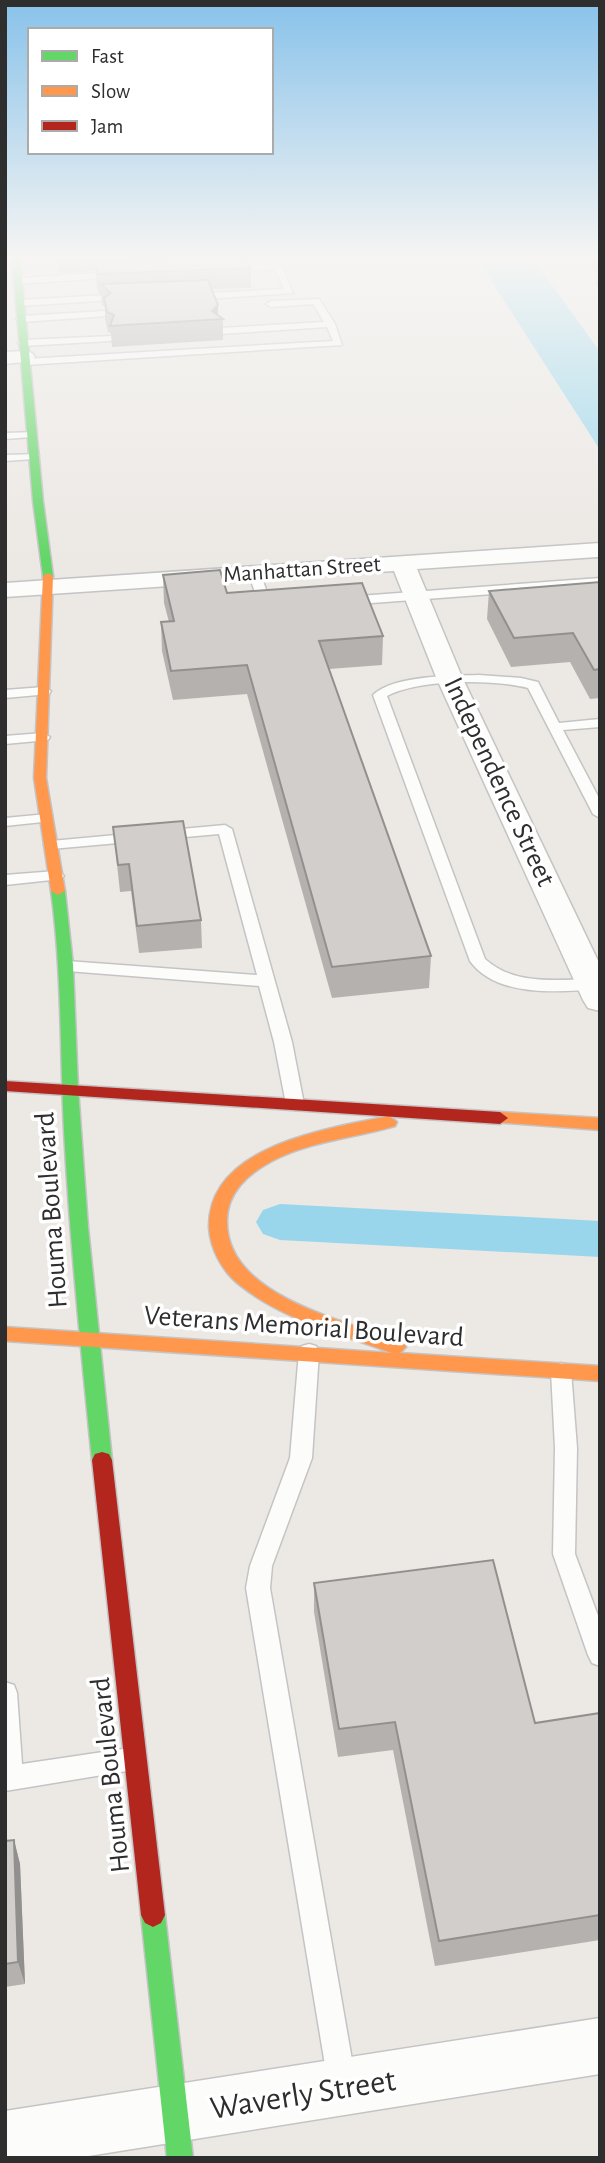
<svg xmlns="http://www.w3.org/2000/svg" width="605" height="2163" font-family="'Alegreya Sans',sans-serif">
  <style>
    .water { fill: #99d6ec }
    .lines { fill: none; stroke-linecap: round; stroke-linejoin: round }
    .canal { fill: #99d6ec; fill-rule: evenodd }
    .lane-casing { stroke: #c5c4c5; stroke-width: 3 }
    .street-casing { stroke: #c5c4c5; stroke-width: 3 }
    .fast-casing { stroke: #c5c4c5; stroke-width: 3 }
    .slow-casing { stroke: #c5c4c5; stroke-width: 3 }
    .jam-casing { stroke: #c5c4c5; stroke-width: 3 }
    .lane { fill: #fcfcfb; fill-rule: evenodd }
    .street { fill: #fcfcfb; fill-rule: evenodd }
    .fast { fill: #63d668; fill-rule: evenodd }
    .slow { fill: #ff974d; fill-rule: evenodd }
    .jam { fill: #b3261e; fill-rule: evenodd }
    .wall { fill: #b4b1af }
    .shaded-wall { fill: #92908e }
    .building { fill: #d1cecb; stroke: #92908e; stroke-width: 2 }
    .labels { text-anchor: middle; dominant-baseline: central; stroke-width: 7; stroke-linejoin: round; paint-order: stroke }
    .far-street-label { font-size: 23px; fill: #2e2e2e; stroke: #fff }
    .street-label { font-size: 28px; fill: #2e2e2e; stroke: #fff }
    .near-street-label { font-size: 33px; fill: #2e2e2e; stroke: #fff }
  </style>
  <rect width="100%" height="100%" fill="#ece8e4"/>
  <path class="water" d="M476 257H532L600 352V450Z"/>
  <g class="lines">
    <path class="canal" d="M280 1204 600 1221V1257L280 1240 263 1234 256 1222 263 1210Z"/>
    <g class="lane-casing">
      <g id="lane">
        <path d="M281 264 293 293 191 300 187 297 191 294 284 289 275 269 229 272 225 269 229 266Z"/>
        <path d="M117 272 120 277 18 284 14 281 18 278Z"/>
        <path d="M125 294 128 299 20 306 16 303 20 300Z"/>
        <path d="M319 299 335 324 342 345 25 365 20 362 25 359 333 341 327 327 220 334 215 331 220 328 324 322 313 304 271 307 266 304 271 301Z"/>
        <path d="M105 311 110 314 108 316 21 322 16 319 21 316Z"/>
        <path d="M113 336V340L110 341 23 346 18 343 23 340Z"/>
        <path d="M36 432V436L32 437 5 439V433Z"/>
        <path d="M38 454 39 456 34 459 5 461V455Z"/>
        <path d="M254 569 260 573 271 603 278 607 276 610 267 612 261 608 248 573Z"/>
        <path d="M600 578V586L345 605 339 601 345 597Z"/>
        <path d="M479 675 521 678 538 682 559 723 600 719V727L563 730 600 800V818L593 814 528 688C493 679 419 679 387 696L485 959C516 987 559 979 598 979L600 989C559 992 497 998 470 961L373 695C394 675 451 676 479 675Z"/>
        <path d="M44 687 51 691 49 694 5 698V690Z"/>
        <path d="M43 733 50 737 48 740 5 744V736Z"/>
        <path d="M47 814 52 815V821L5 826V818Z"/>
        <path d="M225 825 232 829 292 1042 304 1104 295 1110 286 1104 274 1042 259 986 67 971 59 966 67 961 257 975 219 834 51 849 44 845 51 841Z"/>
        <path d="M56 871 61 873 64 876 61 879 5 885V875Z"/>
        <path d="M309 1344 316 1346 319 1352 312 1458 272 1566 270 1588 356 2083 352 2093 342 2097 332 2093 328 2083 246 1588 250 1566 290 1458 299 1352 302 1346Z"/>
        <path d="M561 1363 568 1365 571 1371 577 1448 575 1554 600 1621V1666L592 1663 588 1655 553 1554 555 1448 551 1371 554 1365Z"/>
        <path d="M5 1682 14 1685 17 1693 22 1764 130 1748 139 1751 142 1760 139 1769 5 1791Z"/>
      </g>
    </g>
    <g class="street-casing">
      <g id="street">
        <path d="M25 351 32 353 35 357 32 361 5 364V352Z"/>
        <path d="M600 543 598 557 417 569 462 677 600 965V1011L588 1008 583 1000 436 677 394 571 5 597V583Z"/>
        <path d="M600 2018V2074L76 2158H5V2111Z"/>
      </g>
    </g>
    <g class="fast-casing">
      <g id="fast">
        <path d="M12 257H20L43 501 53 576 48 579 43 576 33 501Z"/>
        <path d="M58 887 65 891 73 965 78 1088 88 1227 112 1460 109 1466 102 1468 95 1466 92 1460C81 1350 70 1241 64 1131 60 1051 62 970 51 891Z"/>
        <path d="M153 1903 161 1907 165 1915 193 2158H167L141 1915 145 1907Z"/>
      </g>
    </g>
    <g class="slow-casing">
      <g id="slow">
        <path d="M48 573 53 576 46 778 65 891 58 895 51 891 34 778 43 576Z"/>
        <path d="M500 1112 600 1118V1130L494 1122 492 1118 494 1114Z"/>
        <path d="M389 1116 397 1122 395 1126C354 1138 311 1141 272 1161 248 1174 227 1192 227 1221 226 1297 347 1321 403 1342L406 1347 400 1353 600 1366V1381L5 1341V1327L392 1353C341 1334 284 1320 241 1286 223 1273 210 1249 209 1227 208 1145 328 1129 389 1116Z"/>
      </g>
    </g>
    <g class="jam-casing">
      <g id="jam">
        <path d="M5 1081 500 1112 508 1118 500 1124 5 1091Z"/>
        <path d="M102 1452 109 1454 112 1460 165 1915 161 1923 153 1927 145 1923 141 1915 92 1460 95 1454Z"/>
      </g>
    </g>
    <use href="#lane" class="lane"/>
    <use href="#street" class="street"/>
    <use href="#fast" class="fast"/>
    <use href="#slow" class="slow"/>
    <use href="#jam" class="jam"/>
  </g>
  <g class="wall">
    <path d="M51 257H246L251 268V288L211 289 218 305V316L223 319V340L112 347 111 333 108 332 105 319V307L102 305 101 294H99L96 282V271L59 273 57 260H52Z"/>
    <path d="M584 257H600V290L596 284 597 274Z"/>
    <path d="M163 575 383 636 382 665 329 669 431 956 429 988 332 998 247 694 173 700 162 651 161 622H169L164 603Z"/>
    <path d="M600 582V698L590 699 570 662 511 667 487 619 489 591Z"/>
    <path d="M113 827 201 920 202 948 139 953 131 891 120 892Z"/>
    <path d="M314 1583 535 1723 600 1713V1940L435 1966 393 1750 338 1757 314 1612Z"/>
    <path d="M14 1840 20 1864 25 1984 5 1987V1841Z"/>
  </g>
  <g class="shaded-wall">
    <path d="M218 305V319L212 311Z"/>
    <path d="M14 1840 20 1864 25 1984 18 1962Z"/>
  </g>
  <g class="building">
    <path d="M180 257H246L251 268 98 274 95 262Z"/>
    <path d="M208 280 218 305 212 311 223 319 110 326 114 315 107 312 104 298 111 293 101 284Z"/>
    <path d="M220 570 227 593 362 583 383 636 319 641 431 956 332 967 247 665 171 671 161 622 174 621 163 575Z"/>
    <path d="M600 582V669L594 670 573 633 514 638 489 591Z"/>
    <path d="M183 821 201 920 137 926 129 864 118 865 113 827Z"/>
    <path d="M493 1560 535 1723 600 1713V1915L439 1941 395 1722 339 1729 314 1583Z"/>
    <path d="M14 1840 18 1962 5 1964V1841Z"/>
  </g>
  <linearGradient id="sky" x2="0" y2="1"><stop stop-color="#88c2ea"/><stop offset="0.46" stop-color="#f6f5f3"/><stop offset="1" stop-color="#f6f5f3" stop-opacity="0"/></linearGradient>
  <rect width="605" height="560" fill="url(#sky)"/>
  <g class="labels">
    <g class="far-street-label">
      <text transform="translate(302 570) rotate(-4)">Manhattan Street</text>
    </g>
    <g class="street-label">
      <text transform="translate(499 782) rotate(65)">Independence Street</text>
      <text transform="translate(52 1210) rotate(-94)">Houma Boulevard</text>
      <text transform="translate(304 1327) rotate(4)">Veterans Memorial Boulevard</text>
      <text transform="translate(111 1775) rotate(-96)">Houma Boulevard</text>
    </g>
    <g class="near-street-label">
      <text transform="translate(303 2095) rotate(-9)">Waverly Street</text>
    </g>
  </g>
  <rect width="605" height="2163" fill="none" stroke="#2e2e2e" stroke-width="14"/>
  <rect x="28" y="28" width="245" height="126" fill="#ffffff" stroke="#ababab" stroke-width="2"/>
  <rect x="42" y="51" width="35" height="10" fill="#63d668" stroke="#ababab" stroke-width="2"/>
  <text x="91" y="63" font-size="21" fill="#2e2e2e">Fast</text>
  <rect x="42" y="86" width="35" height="10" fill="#ff974d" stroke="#ababab" stroke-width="2"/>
  <text x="91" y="98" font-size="21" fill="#2e2e2e">Slow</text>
  <rect x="42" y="121" width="35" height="10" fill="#b3261e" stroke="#ababab" stroke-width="2"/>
  <text x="91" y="133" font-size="21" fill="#2e2e2e">Jam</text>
</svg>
